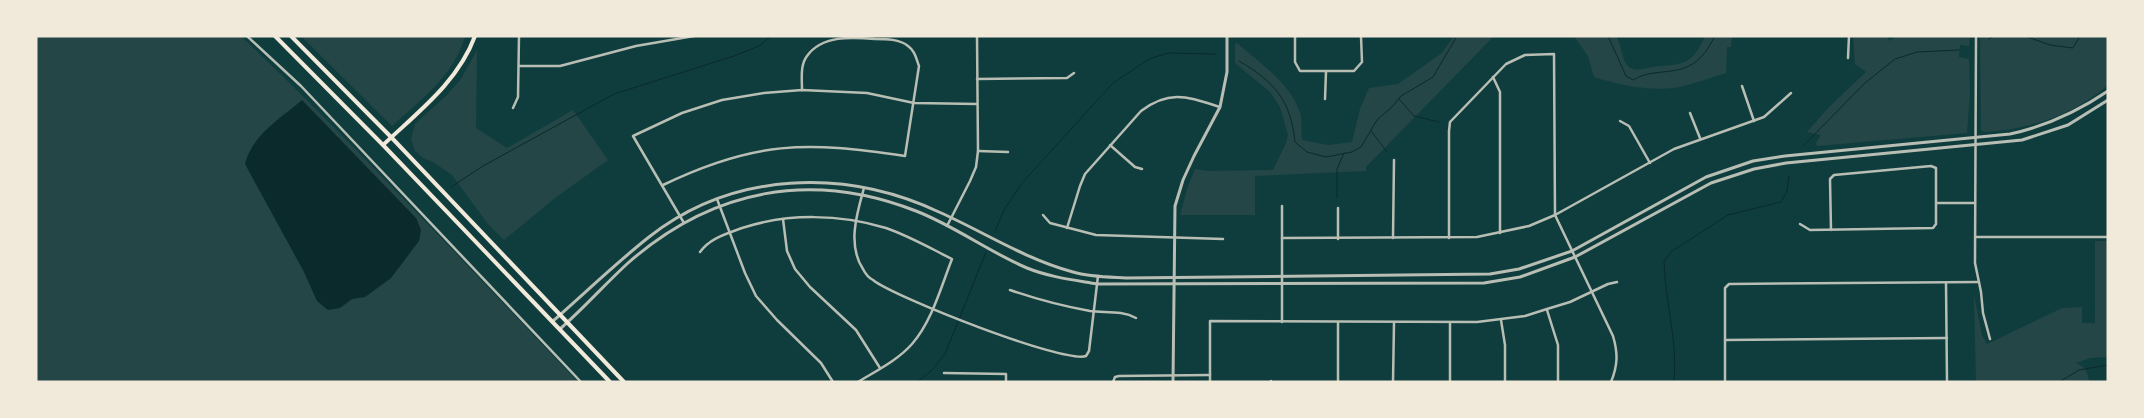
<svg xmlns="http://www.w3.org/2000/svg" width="2144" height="418" font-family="Arial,sans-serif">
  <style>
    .green { fill: #244646 }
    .water { fill: #0a2a2b }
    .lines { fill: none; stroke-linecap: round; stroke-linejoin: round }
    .stream { stroke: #0a2a2b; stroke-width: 1 }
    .minor { stroke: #b8beb3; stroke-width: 2.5 }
    .tertiary { stroke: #b8beb3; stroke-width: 3 }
    .secondary { stroke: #f1e9da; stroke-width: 4 }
    .primary { stroke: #f1e9da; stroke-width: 4 }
  </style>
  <rect width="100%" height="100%" fill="#0f3d3e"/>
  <g class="green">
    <path d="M36 36H241C358 147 467 266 578 382H36Z"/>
    <path d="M301 36H465C455 75 420 100 392 126Z"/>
    <path d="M1454 36H1494L1366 167V171L1255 176V215H1180L1188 186 1195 169 1208 171 1273 170 1286 143 1288 135 1280 107 1270 92 1235 63V44L1237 43C1260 63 1293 85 1301 116 1302 123 1301 132 1302 140L1328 145 1352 142 1360 109 1369 88 1398 84 1442 53Z"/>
    <path d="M1574 36H1616C1622 45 1621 58 1627 65 1634 73 1644 68 1653 67 1682 63 1691 68 1705 36H1732L1731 47H1727L1726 73C1709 78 1691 85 1674 88 1646 91 1620 85 1594 77L1588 56Z"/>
    <path d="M1853 36H1887L1889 41 1897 36H1970L1969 46 1960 45 1959 57 1969 59 1970 94 1967 133 1817 146 1816 143 1821 135 1807 132 1829 107 1866 72 1855 64Z"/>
    <path d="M1980 36H2108V85C2074 115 2028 130 1984 132L1981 130Z"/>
    <path d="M477 50 476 128 507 148 573 110 608 160 555 198 504 240 488 224 452 175 433 162 423 158 415 151 411 139 415 124 447 95 461 79Z"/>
    <path d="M2095 241H2108V357L2090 358 2076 363C2084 366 2088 371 2089 381L1976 382 1974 295 1982 335 1987 344 2062 308 2082 307V323H2095Z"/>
  </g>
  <path class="water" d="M302 100 416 218 421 230 419 241 391 278 365 297 352 299 340 308 328 310 317 301 304 272 245 164C252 135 280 119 302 100Z"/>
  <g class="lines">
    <g class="stream">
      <path d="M1608 36 1626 76 1633 80C1656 66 1681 79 1702 56 1707 51 1711 43 1715 36"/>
      <path d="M2025 36 2050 45 2073 48 2080 36"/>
      <path d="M1989 39 1994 36"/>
      <path d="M1239 61C1275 82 1291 101 1295 142L1307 152 1326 157 1352 152 1361 147 1377 120 1392 107 1401 96 1433 77 1457 36"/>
      <path d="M1399 99 1414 116 1439 122"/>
      <path d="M1371 131 1387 152"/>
      <path d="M1804 145 1865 83 1895 59 1917 52 1959 50"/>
      <path d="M451 187 483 166 614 94 734 56 759 46 771 36"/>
      <path d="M1337 198V169L1344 153"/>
      <path d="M995 231 1004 210 1022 183 1113 83 1149 59 1168 53 1215 54"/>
      <path d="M917 382 931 371 945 354 986 252"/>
      <path d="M1674 382C1678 341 1665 302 1664 261L1672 251 1728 215 1781 202 1787 191 1789 176"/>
      <path d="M2059 382 2079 370 2108 365"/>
    </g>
    <g class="minor">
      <path d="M247 36 301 86 581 382"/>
      <path d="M1295 36V62L1300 71H1354L1362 62 1361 36"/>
      <path d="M1976 36 1975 263 1981 292 1983 313 1990 339"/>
      <path d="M1848 58 1849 36"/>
      <path d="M519 66H560L636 46 694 36"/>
      <path d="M1493 77 1500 92V233"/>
      <path d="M977 79 1067 78 1074 73"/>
      <path d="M1742 86 1754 121"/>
      <path d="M1325 99 1326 72"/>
      <path d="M513 108 518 97 519 36"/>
      <path d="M1690 113 1700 138"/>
      <path d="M1620 121 1629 126 1650 163"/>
      <path d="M1110 145 1135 167 1142 169"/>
      <path d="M978 151 1008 152"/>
      <path d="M663 185C754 141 806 141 905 156L919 66C916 58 915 51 908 46 900 39 886 39 875 39 852 37 822 35 807 56 800 65 802 79 802 90"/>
      <path d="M864 188C857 213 847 245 863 269 865 273 869 278 873 280 894 297 1064 364 1086 356L1089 351 1098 276"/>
      <path d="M717 199 745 273 756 296 777 320 821 363 833 382"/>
      <path d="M1937 203H1975"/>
      <path d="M1338 208V239"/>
      <path d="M1043 215 1050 223 1096 235 1223 239"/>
      <path d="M783 219 787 251 795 269 810 287 856 330 880 368"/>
      <path d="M684 223 633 136 682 113 722 100 764 93 802 90 867 93 914 103 977 104"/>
      <path d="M1800 224 1810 230 1933 228 1936 224V168L1931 166 1834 175 1830 179 1831 230"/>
      <path d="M947 226 970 181 976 167 978 151 977 36"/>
      <path d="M1067 228 1080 186 1085 174 1141 111C1170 89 1188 97 1220 107"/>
      <path d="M1975 237H2108"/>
      <path d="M1282 238 1477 237 1529 226 1555 215 1674 149 1764 117 1791 93"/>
      <path d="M1393 238 1394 160"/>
      <path d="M1449 238V131L1450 122 1506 64 1525 55 1554 54 1555 215 1613 336C1618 353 1618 365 1611 382"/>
      <path d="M700 252C710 238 726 234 742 228 788 213 840 214 886 228 909 236 930 248 952 259 941 287 932 321 912 344 898 360 876 371 858 382"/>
      <path d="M1946 283 1947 382"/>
      <path d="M1010 290C1036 299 1062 306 1090 311 1105 313 1122 310 1136 318"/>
      <path d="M1547 310 1558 345V382"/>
      <path d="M1501 320 1505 345V382"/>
      <path d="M1282 322V206"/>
      <path d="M1725 340 1947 338"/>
      <path d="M944 373 1006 374V382"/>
      <path d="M1271 381V382"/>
      <path d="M1113 382 1115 377 1119 376 1210 375"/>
      <path d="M1210 382V321L1477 322 1525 316 1547 309 1570 302 1608 284 1617 282"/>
      <path d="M1338 382V323"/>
      <path d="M1393 382 1394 323"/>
      <path d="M1450 382V323"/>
      <path d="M1725 382V288L1729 284 1979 282"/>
    </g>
    <g class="tertiary">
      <path d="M553 321C585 293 616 263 649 237 733 171 845 168 939 212 984 232 1025 259 1073 272 1090 277 1108 277 1126 278L1490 274 1519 269 1572 251 1706 177 1753 161 1785 156 2010 134C2047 126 2077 112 2108 91"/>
      <path d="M560 329C584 308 605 284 628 263 712 189 811 170 916 211 955 226 989 252 1027 268 1049 277 1074 280 1097 284L1484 283 1520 277 1575 257 1711 183 1754 169 1786 163 2022 140 2068 125 2108 100"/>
      <path d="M1173 382 1175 206 1183 180 1194 156 1220 107 1227 72V36"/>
    </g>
    <path class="secondary" d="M383 145C418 112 458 82 475 36"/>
    <g class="primary">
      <path d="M275 36 383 145 610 382"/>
      <path d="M291 36 391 137 624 382"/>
    </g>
  </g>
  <rect width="2144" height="418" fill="none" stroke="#f1e9da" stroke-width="75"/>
</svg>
